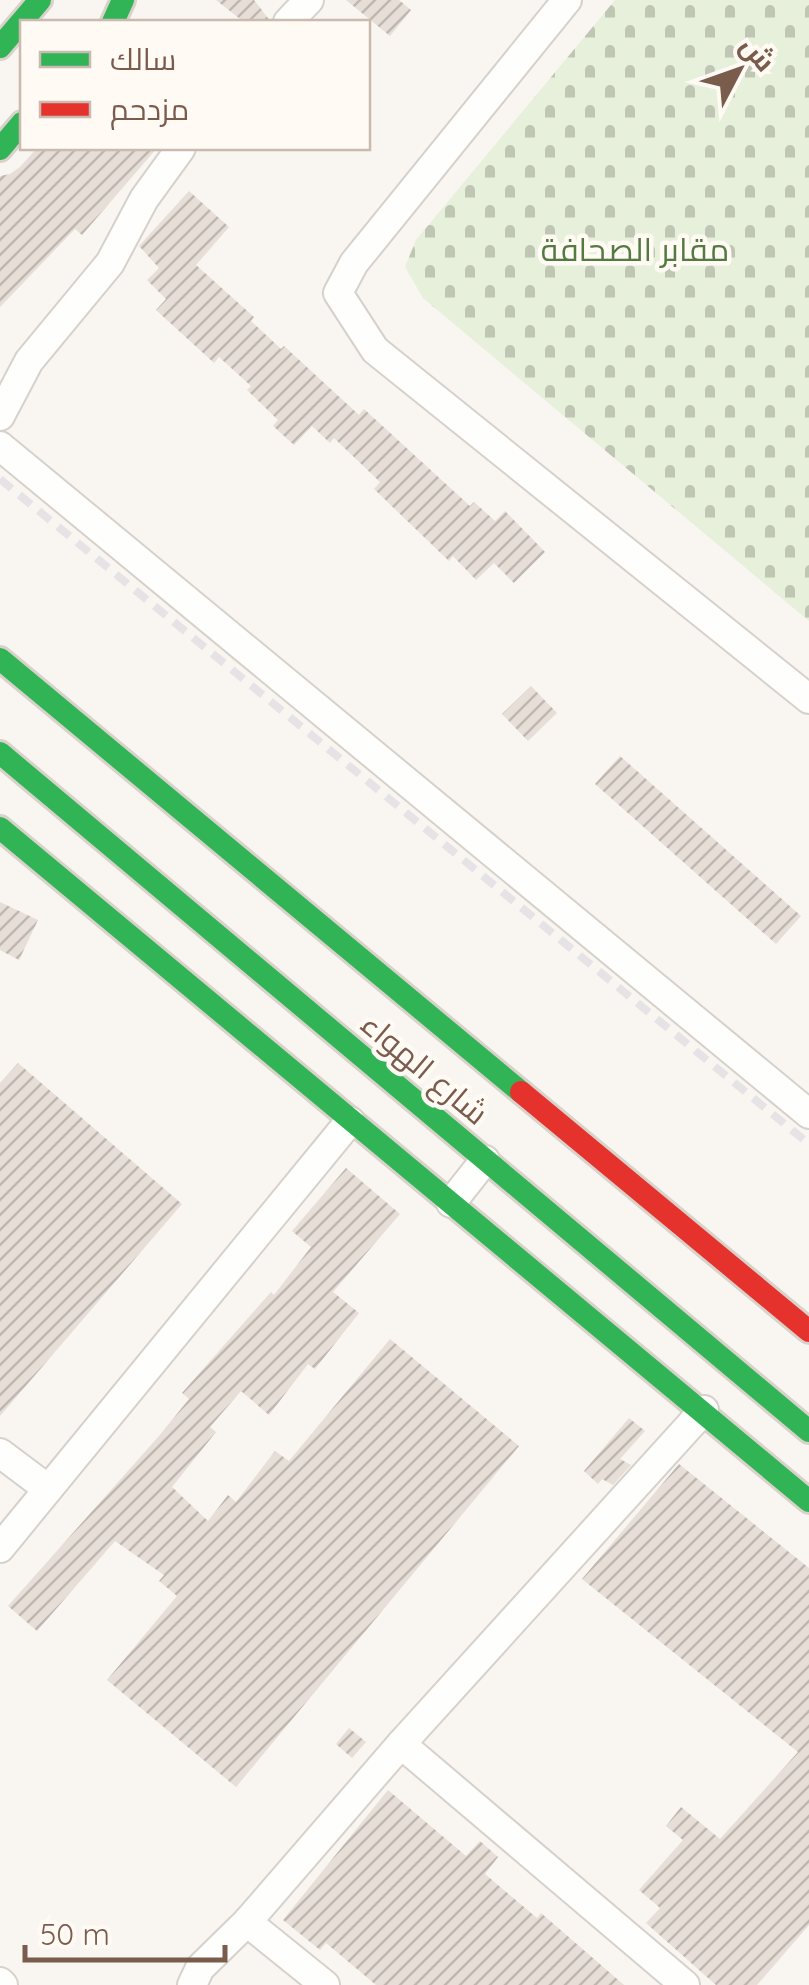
<svg xmlns="http://www.w3.org/2000/svg" width="809" height="1985" font-family="Quicksand,Cairo,sans-serif">
  <style>
    .cemetery { fill: url(#cemetery-stones) }
    .building { fill: url(#building-hatch) }
    .lines { fill: none; stroke-linecap: round; stroke-linejoin: round }
    .street-casing { stroke: #d7d1cb; stroke-width: 32 }
    .fast-casing { stroke: #d9d2cb; stroke-width: 28 }
    .jam-casing { stroke: #d9d2cb; stroke-width: 28 }
    .street { stroke: #fefefd; stroke-width: 28 }
    .fast { stroke: #30b455; stroke-width: 22 }
    .jam { stroke: #e5322d; stroke-width: 22 }
    .rail { stroke: #e6e3e7; stroke-width: 8; stroke-dasharray: 15 10; stroke-linecap: butt }
    .labels { text-anchor: middle; dominant-baseline: central; stroke-width: 9; stroke-linejoin: round; paint-order: stroke }
    .park-label { font-size: 32px; fill: #537a41; stroke: #fffaf3 }
    .street-label { font-size: 32px; fill: #7a5c4d; stroke: #fffaf3 }
  </style>
  <defs>
    <pattern id="cemetery-stones" width="16" height="16" patternUnits="userSpaceOnUse" patternTransform="scale(2.5)"><rect width="16" height="16" fill="#e7f0db"/><path d="M2 7V4a2 2 0 0 1 4 0v3zM10 15v-3a2 2 0 0 1 4 0v3z" fill="#c0c6b4"/></pattern>
    <pattern id="building-hatch" width="6" height="6" patternUnits="userSpaceOnUse" patternTransform="scale(2.5)"><rect width="6" height="6" fill="#e6ded7"/><path d="M-1 1l2-2M0 6l6-6M5 7l2-2" fill="none" stroke="#bfb7b1"/></pattern>
  </defs>
  <rect width="100%" height="100%" fill="#f9f5f0"/>
  <path class="cemetery" d="M615 0H809V621L423 298 405 267 416 240Z"/>
  <g class="building">
    <path d="M216 0H254L271 22H244Z"/>
    <path d="M346 0H399L411 10 390 36Z"/>
    <path d="M37 148H157L82 235 75 229 0 307V176L10 174 20 167Z"/>
    <path d="M189 191 229 227 196 265 254 317 251 321 281 349 284 346 359 415 364 409 470 506 474 502 495 521 505 511 545 552 514 583 494 563 476 580 453 556 449 561 374 489 380 482 334 438 330 443 312 426 294 445 273 426 278 420 247 390 251 386 219 357 214 363 156 310 166 299 147 280 159 268 139 246Z"/>
    <path d="M531 686 557 713 528 741 502 714Z"/>
    <path d="M620 756 801 916 776 944 595 784Z"/>
    <path d="M0 902 38 920 19 960 0 950Z"/>
    <path d="M18 1063 182 1204 0 1416V1083Z"/>
    <path d="M346 1168 400 1214 333 1292 359 1313 315 1369 308 1364 269 1415 241 1391 210 1427 216 1432 172 1487 208 1521 228 1495 236 1502 275 1451 289 1461 390 1339 519 1446 236 1787 107 1680 177 1596 159 1581 164 1575 115 1541 37 1631 8 1606 159 1436 189 1399 182 1393 271 1292 274 1295 311 1247 292 1231Z"/>
    <path d="M629 1418 645 1431 620 1459 631 1465 613 1485 602 1479 598 1484 584 1471Z"/>
    <path d="M679 1464 809 1568V1925L757 1985H716L646 1923 660 1908 639 1890 683 1840 666 1826 681 1807 720 1839 798 1752 582 1579Z"/>
    <path d="M349 1728 366 1742 352 1758 336 1744Z"/>
    <path d="M388 1790 466 1856 480 1841 498 1857 485 1874 537 1918 541 1913 624 1985H376L326 1943 320 1950 283 1920Z"/>
  </g>
  <g class="lines">
    <g class="street-casing">
      <g id="street">
        <path d="M567 0 354 263 338 293 375 350 809 699"/>
        <path d="M288 22 309 0"/>
        <path d="M0 416 29 361 110 263 144 199 181 148"/>
        <path d="M0 446 809 1114"/>
        <path d="M451 1203 485 1160"/>
        <path d="M0 1453 48 1489"/>
        <path d="M0 1548 350 1121"/>
        <path d="M401 1744 685 1985"/>
        <path d="M247 1922 325 1985"/>
        <path d="M0 1982 3 1985"/>
        <path d="M192 1985 200 1968 247 1922 401 1744 704 1410"/>
      </g>
    </g>
    <g class="fast-casing">
      <g id="fast">
        <path d="M113 22 123 0"/>
        <path d="M0 47 40 0"/>
        <path d="M0 149 22 123"/>
        <path d="M0 659 521 1092"/>
        <path d="M0 753 809 1431"/>
        <path d="M0 828 809 1501"/>
      </g>
    </g>
    <g class="jam-casing">
      <path id="jam" d="M521 1092 809 1331"/>
    </g>
    <use href="#street" class="street"/>
    <use href="#fast" class="fast"/>
    <use href="#jam" class="jam"/>
    <path class="rail" d="M0 479 809 1144"/>
  </g>
  <g class="labels">
    <g class="park-label">
      <text x="635" y="249">مقابر الصحافة</text>
    </g>
    <g class="street-label">
      <text transform="translate(425 1068) rotate(40)">شارع الهواء</text>
    </g>
  </g>
  <rect x="20" y="20" width="350" height="130" fill="#fffaf3" stroke="#cabbb1" stroke-width="2.5"/>
  <rect x="40" y="52" width="50" height="15" fill="#30b455" stroke="#cabbb1" stroke-width="2.5"/>
  <text x="110" y="70" font-size="30" fill="#7a5c4d">سالك</text>
  <rect x="40" y="102" width="50" height="15" fill="#e5322d" stroke="#cabbb1" stroke-width="2.5"/>
  <text x="110" y="120" font-size="30" fill="#7a5c4d">مزدحم</text>
  <g transform="translate(739 70) rotate(49)" stroke="#fffaf3" stroke-width="8" paint-order="stroke">
  <path d="M0-8L18 38L0 25L-18 38Z" fill="#7a5c4d"/>
  <text y="-15" font-size="28" font-weight="bold" text-anchor="middle" fill="#7a5c4d">ش</text>
  </g>
  <path d="M25 1945v15h200v-15" fill="none" stroke="#7a5c4d" stroke-width="5"/>
  <text x="40" y="1945" font-size="30" fill="#7a5c4d" stroke="#fffaf3" stroke-width="8" paint-order="stroke">50 m</text>
</svg>
